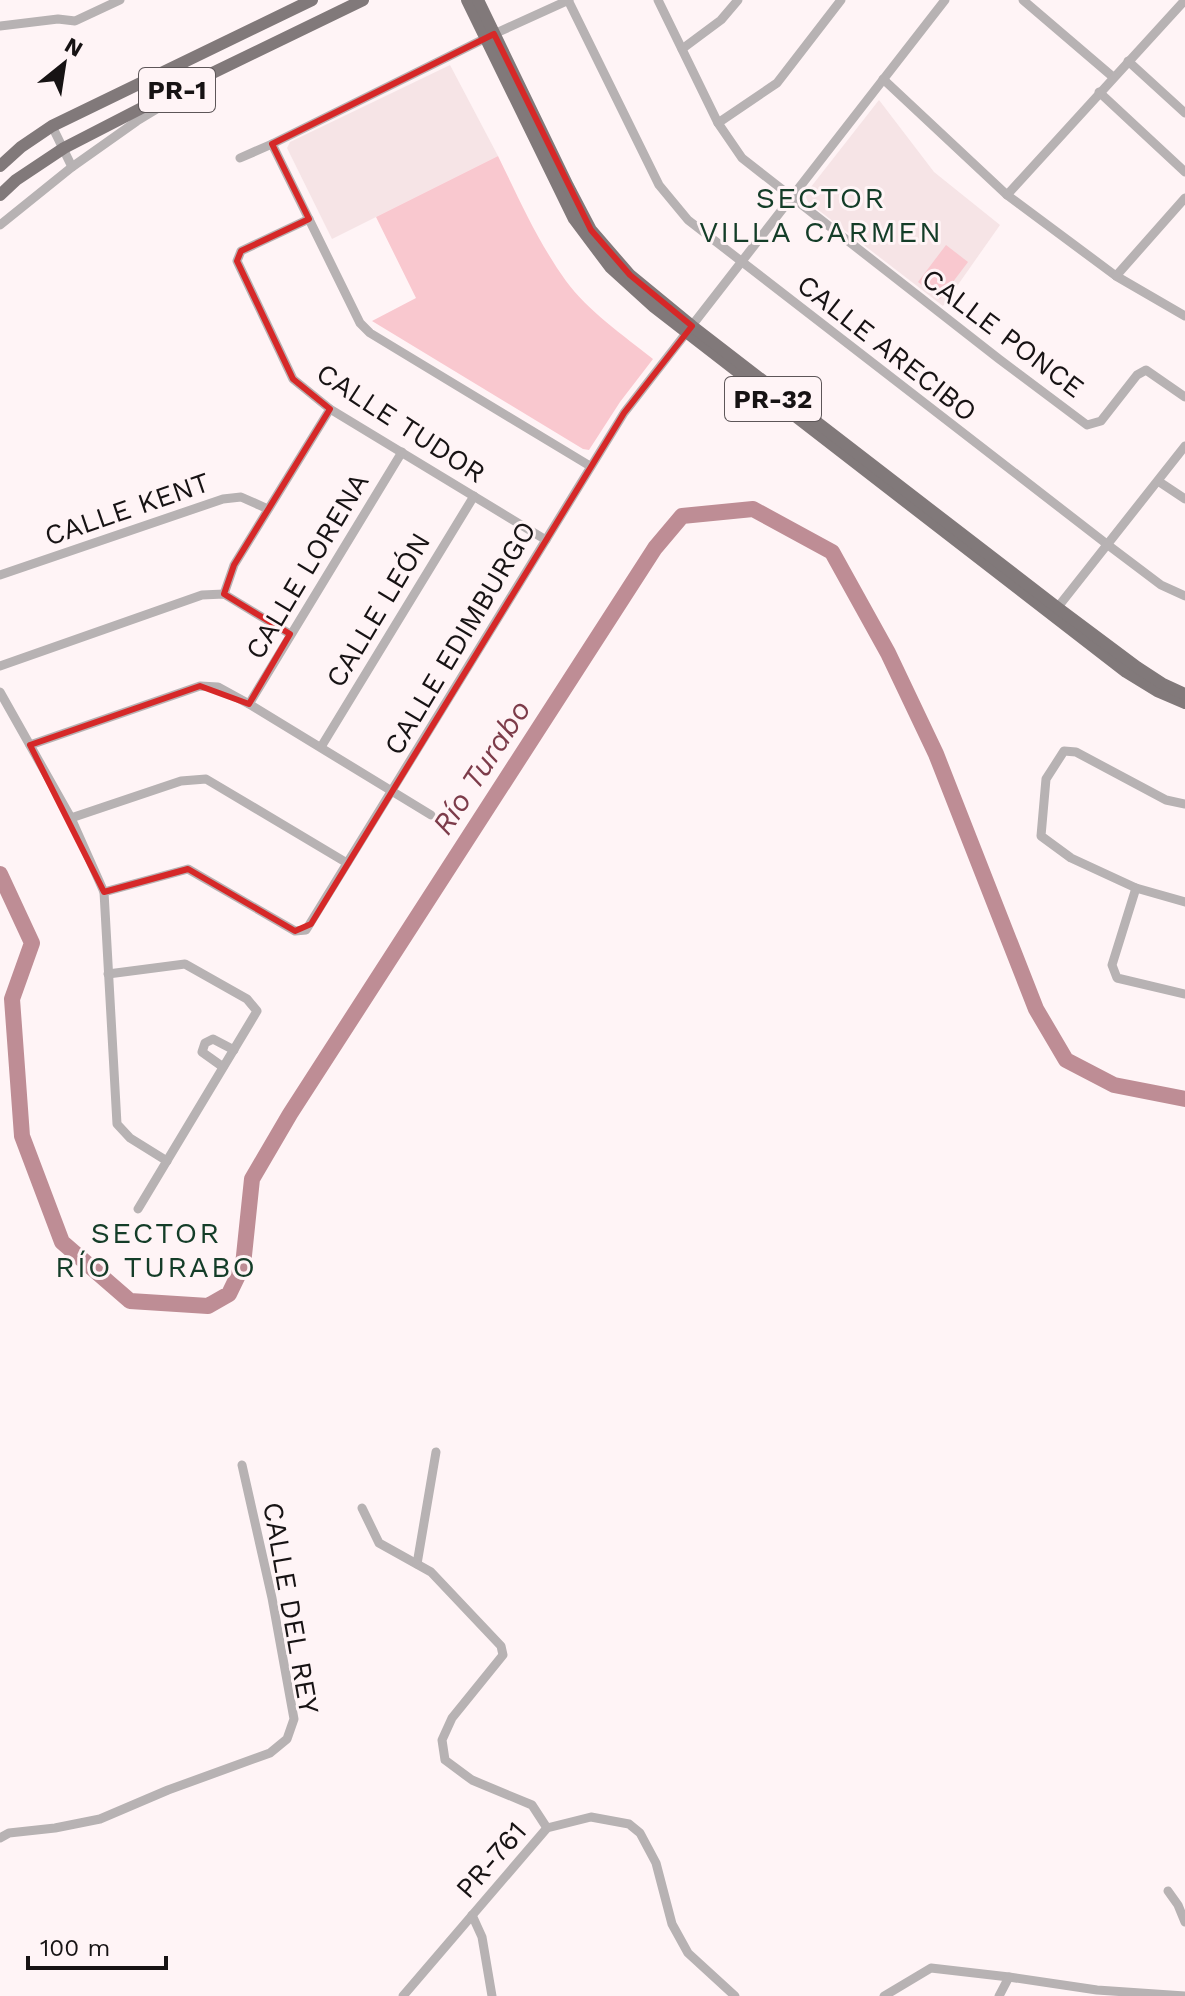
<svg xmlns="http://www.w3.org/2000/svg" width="1185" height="1996" font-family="'Work Sans',sans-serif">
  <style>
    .built { fill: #f6e4e6 }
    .pitch { fill: #f9c8cf }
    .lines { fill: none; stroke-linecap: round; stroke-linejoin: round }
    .river { stroke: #be8d95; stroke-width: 16 }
    .minor { stroke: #b7b2b3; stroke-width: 9 }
    .major { stroke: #81797a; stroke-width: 12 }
    .marked { fill: none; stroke: #d62828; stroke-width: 6; stroke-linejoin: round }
    .labels { text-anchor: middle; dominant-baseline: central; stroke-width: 6; stroke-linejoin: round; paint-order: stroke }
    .shield { fill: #fff4f6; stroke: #5d5658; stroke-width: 2 }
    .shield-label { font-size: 26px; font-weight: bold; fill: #171314 }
    .street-label { font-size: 28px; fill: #171314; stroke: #fff4f6 }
    .neighbourhood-label { font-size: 30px; letter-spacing: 2px; fill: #143d28; stroke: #fff4f6 }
    .water-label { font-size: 30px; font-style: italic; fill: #7d3c4a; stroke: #fff4f6 }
  </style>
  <rect width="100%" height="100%" fill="#fff4f6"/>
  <g class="built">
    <path d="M450 65 498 156 332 239 287 148 290 142Z"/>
    <path d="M879 100 934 172 1000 225 943 306 808 202 806 197 807 192Z"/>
  </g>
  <g class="pitch">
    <path d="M498 156C519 199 538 242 566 281 588 311 623 335 653 359L620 402 589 450 583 449 372 321 416 298 376 217Z"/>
    <path d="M946 245 968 262 940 299 918 282Z"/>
  </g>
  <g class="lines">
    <path class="river" d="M0 874 32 943 12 999 22 1136 62 1242 130 1301 208 1306 229 1294 243 1265 252 1179 290 1114 655 548 682 516 753 509 832 552 888 653 936 754 1036 1009 1066 1060 1114 1085 1185 1099"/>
    <g class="minor">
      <path d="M568 0 659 185 688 220 1108 545 1161 585 1185 596"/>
      <path d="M658 0 718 123 742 158 999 359 1087 425 1101 421 1137 375 1146 370 1185 397"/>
      <path d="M1023 0 1113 77"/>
      <path d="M0 26 58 19 75 21 120 0"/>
      <path d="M682 49 721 20 738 0"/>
      <path d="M1128 61 1185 113"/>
      <path d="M883 79 1007 195 1116 276 1185 316"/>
      <path d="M1099 92 1185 172"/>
      <path d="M718 123 777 83 841 0"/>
      <path d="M52 126 72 167"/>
      <path d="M272 144 360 323 370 333 590 466"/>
      <path d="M240 158 272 144 494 34 569 0"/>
      <path d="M1007 195 1185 0"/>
      <path d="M309 219 241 251 237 261 293 379 330 409 546 540"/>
      <path d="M0 225 72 167 137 121 185 92"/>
      <path d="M1116 276 1185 198"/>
      <path d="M1158 481 1185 499"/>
      <path d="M0 575 223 499 241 497 268 509"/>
      <path d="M224 594 234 565 330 409"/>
      <path d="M1054 612 1185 446"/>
      <path d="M0 666 202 595 224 594 290 634"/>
      <path d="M0 692 71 818 104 892 117 1124 130 1138 167 1161"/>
      <path d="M249 704 402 452"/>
      <path d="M30 745 200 686 218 687 249 704 431 815"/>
      <path d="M321 747 474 496"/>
      <path d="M1185 804 1166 800 1076 752 1064 751 1046 779 1041 836 1071 858 1136 888 1185 902"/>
      <path d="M71 818 181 781 206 779 347 863"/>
      <path d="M1136 888 1112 965 1117 978 1185 994"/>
      <path d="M104 892 188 869 295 931 306 930 624 413 945 0"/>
      <path d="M108 974 185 964 247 999 257 1011 138 1209"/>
      <path d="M223 1067 202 1052 205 1043 213 1039 234 1050"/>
      <path d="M362 1508 379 1543 431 1572 501 1646 503 1655 452 1718 442 1740 445 1760 472 1780 532 1805 547 1828"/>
      <path d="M417 1564 436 1452"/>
      <path d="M0 1838 9 1833 55 1828 100 1819 168 1790 270 1753 287 1739 294 1719 272 1598 242 1465"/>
      <path d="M1168 1891 1178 1905 1185 1922"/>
      <path d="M472 1915 482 1937 492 1996"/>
      <path d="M403 1996 547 1828 591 1817 629 1824 640 1833 656 1863 672 1924 688 1953 735 1996"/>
      <path d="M884 1996 931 1968 1009 1977 1097 1990 1185 1996"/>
      <path d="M999 1996 1009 1977"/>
    </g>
    <g class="major">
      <path d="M467 0 574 219 610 267 654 307 1126 672 1157 691 1185 703"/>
      <path d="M478 0 568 186 591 230 630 275 692 326 1058 608 1137 667 1163 684 1185 694"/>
      <path d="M0 166 21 147 52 126 312 0"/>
      <path d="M0 195 16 180 64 148 165 96 363 0"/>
    </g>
  </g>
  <path class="marked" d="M494 34 591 230 630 275 692 326 624 413 311 924 295 931 188 869 104 892 30 745 200 686 249 704 290 634 224 594 234 565 330 409 293 379 237 261 241 251 309 219 272 144Z"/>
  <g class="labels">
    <g class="shield">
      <rect x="139" y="68" width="76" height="44" rx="6"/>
      <rect x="725" y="377" width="96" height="44" rx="6"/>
    </g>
    <g class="shield-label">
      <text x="177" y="90">PR-1</text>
      <text x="773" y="399">PR-32</text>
    </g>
    <g class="street-label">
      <text transform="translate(1003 333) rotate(37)">CALLE PONCE</text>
      <text transform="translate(887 348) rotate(38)">CALLE ARECIBO</text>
      <text transform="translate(401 423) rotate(33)">CALLE TUDOR</text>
      <text transform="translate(127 509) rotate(-19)">CALLE KENT</text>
      <text transform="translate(307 566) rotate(-59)">CALLE LORENA</text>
      <text transform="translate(378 610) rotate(-59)">CALLE LEÓN</text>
      <text transform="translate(460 638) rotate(-59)">CALLE EDIMBURGO</text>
      <text transform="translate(291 1608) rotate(80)">CALLE DEL REY</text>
      <text transform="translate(491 1860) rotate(-49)">PR-761</text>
    </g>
    <g class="neighbourhood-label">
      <text x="821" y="197">SECTOR<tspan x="821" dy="34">VILLA CARMEN</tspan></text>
      <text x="156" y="1232">SECTOR<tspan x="156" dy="34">RÍO TURABO</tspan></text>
    </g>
    <g class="water-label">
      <text transform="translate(481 767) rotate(-57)">Río Turabo</text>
    </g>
  </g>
  <g transform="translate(64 64) rotate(30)" stroke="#fff4f6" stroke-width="6" paint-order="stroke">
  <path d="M0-6L14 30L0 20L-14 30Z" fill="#171314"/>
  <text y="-12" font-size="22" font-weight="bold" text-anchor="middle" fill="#171314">N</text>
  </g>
  <path d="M28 1956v12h138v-12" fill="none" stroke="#171314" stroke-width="4"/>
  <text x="40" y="1956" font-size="24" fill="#171314" stroke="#fff4f6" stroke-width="6" paint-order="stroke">100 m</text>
</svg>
